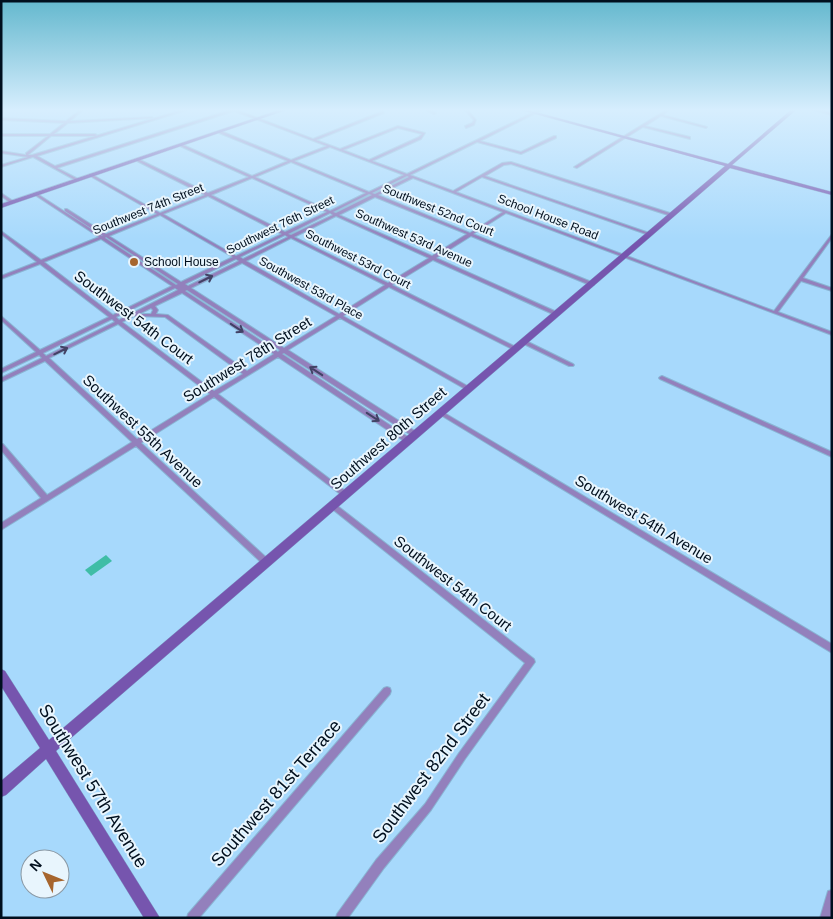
<svg xmlns="http://www.w3.org/2000/svg" width="833" height="919" font-family="Helvetica,sans-serif">
  <style>
    .water { fill: #3fbda6 }
    .lines { fill: none; stroke-linecap: round; stroke-linejoin: round }
    .street-casing { stroke: #89b5d4; stroke-width: 2 }
    .secondary-casing { stroke: #89b5d4; stroke-width: 1 }
    .street { fill: #9380bc; fill-rule: evenodd }
    .secondary { fill: #7655ae; fill-rule: evenodd }
    .oneway { stroke: #424265 }
    .poi-dot { fill: #a6652e; stroke: #e8f5fd; stroke-width: 2 }
    .labels { text-anchor: middle; dominant-baseline: central; stroke-width: 4; stroke-linejoin: round; paint-order: stroke }
    .far-street-label { font-size: 12px; fill: #000f1e; stroke: #e8f5fd }
    .far-poi-label { font-size: 12px; fill: #000f1e; stroke: #e8f5fd; text-anchor: start }
    .street-label { font-size: 15px; fill: #000f1e; stroke: #e8f5fd }
    .near-street-label { font-size: 18px; fill: #000f1e; stroke: #e8f5fd }
  </style>
  <rect width="100%" height="100%" fill="#a7d9fc"/>
  <path class="water" d="M106 555 112 561 91 576 85 570Z"/>
  <g class="lines">
    <g class="street-casing">
      <g id="street">
        <path d="M80 110H83L70 121 152 117 153 118 68 123 54 134H95L97 135 95 136H51L28 155H32L182 110H187L37 156 55 166 230 110H237L313 139 383 111 384 113 316 140 340 149 398 126 425 133 421 139 372 161 407 174 538 110H542L480 141 521 152 554 136H556V138L521 154 477 142 410 175 453 191 502 163 511 162 673 214V216H671L511 164 504 165 485 176 652 234 649 235 482 177 456 192 774 311 832 234V238L803 278 832 288V291L801 281 778 312 832 332V335L506 213 473 234 594 283V285H590L471 236 436 258 559 313V315H555L433 260 392 285 518 348V350H514L389 287 343 316 471 388 472 389 471 390H467L340 318 288 350 418 433 419 435 418 437H414L284 353 282 354 411 439 412 441 411 443H407L278 357 218 394 348 493 349 495 348 497 346 498 344 497 214 397 141 443 270 561 271 563 270 565 267 566 264 565 136 446 1 530V523L41 498 1 450V444H3L47 495 132 442 45 361 1 382V378L42 358 39 355 1 373V369L36 352 1 320V316L40 350 109 317 40 264 1 279V276L37 262 1 234V231L41 260 99 237 35 195 34 194 36 193 102 236H103L65 211V209H67L106 234 157 214 90 176V174H91L160 213 205 195 137 161V159H138L208 193 249 177 180 146 181 144 252 176 288 161 219 133V131H221L291 160 327 146 234 111 57 168 78 179 79 180 77 181 35 158 33 157 1 167V165L28 157 1 153V151L26 155V153L48 136H1V134H50L64 123 1 120V118L66 121ZM398 128 422 134 419 137 369 160 343 150ZM330 147 404 175 369 192 294 161ZM291 162 366 193 330 211 255 177ZM407 176 409 177 375 194 372 193ZM252 178 327 212 285 232 211 195ZM413 178 503 212 470 233 378 195ZM369 194 372 195 336 213 333 212ZM208 196 282 234 236 256 163 214ZM375 197 467 234 432 256 339 215ZM330 213 333 215 291 235 288 234ZM160 215 233 257 181 282 109 236ZM336 216 429 258 388 283 294 237ZM285 235 288 237 243 259 240 257ZM106 237 178 284 176 285 105 238ZM291 238 385 285 339 314 246 261ZM101 239 172 286 113 315 44 262ZM236 259 239 261 188 286 185 284ZM242 263 336 316 284 348 191 288ZM175 288 178 290 119 320 116 317ZM187 290 280 350 278 352 185 291ZM182 293 274 354 247 371 168 315 156 314 158 310 155 306ZM151 308 153 310 151 314H139ZM134 316 165 317 243 374 214 391 122 322ZM112 319 115 322 46 356 43 353ZM118 324 210 394 137 439 49 358Z"/>
        <path d="M426 110H430L436 113 434 114Z"/>
        <path d="M465 110H468L476 120 474 125 466 128 465 126 472 123 474 120Z"/>
        <path d="M666 110H669L663 115 707 127 706 128 661 116 645 126 690 137V139L643 127 577 168 574 167Z"/>
        <path d="M813 110H819L832 113V115Z"/>
        <path d="M1 193 13 201V203H11L1 196Z"/>
        <path d="M524 340 573 364 574 365 573 366H569L522 343V341Z"/>
        <path d="M662 376 832 452V457L660 379 659 378 660 377Z"/>
        <path d="M441 411 832 644V653L439 414 438 413 439 412Z"/>
        <path d="M333 503 335 504 534 659 535 662 465 759 431 810 384 868 348 918H336L337 914 376 860 425 804 459 753 525 663 331 508 330 506 331 504Z"/>
        <path d="M387 687 390 688 391 691 390 694 199 918H187L188 914 384 688Z"/>
        <path d="M832 890V913L830 918H820L828 891Z"/>
      </g>
    </g>
    <g class="secondary-casing">
      <g id="secondary">
        <path d="M279 110H286L1 208V204Z"/>
        <path d="M521 110H528L728 164 791 110H796L732 165 832 192V195L730 168 56 751 160 918H144L46 759 6 795 1 797V781L40 748 1 686V669L5 671 49 740 725 166Z"/>
      </g>
    </g>
    <use href="#street" class="street"/>
    <use href="#secondary" class="secondary"/>
  </g>
  <defs><path id="oneway-shaft" d="M-6 0H5M1.5-3L5.5 0L1.5 3" fill="none" stroke-width="1.6" stroke-linecap="round" stroke-linejoin="round" transform="scale(1.25)"/></defs>
  <g class="oneway">
    <use href="#oneway-shaft" transform="translate(206 279) rotate(-26)"/>
    <use href="#oneway-shaft" transform="translate(237 328) rotate(33)"/>
    <use href="#oneway-shaft" transform="translate(61 351) rotate(-26)"/>
    <use href="#oneway-shaft" transform="translate(316 371) rotate(-147)"/>
    <use href="#oneway-shaft" transform="translate(373 417) rotate(33)"/>
  </g>
  <linearGradient id="sky" x2="0" y2="1"><stop stop-color="#64b8ce"/><stop offset="0.46" stop-color="#d7eefe"/><stop offset="1" stop-color="#d7eefe" stop-opacity="0"/></linearGradient>
  <rect width="833" height="239" fill="url(#sky)"/>
  <circle class="poi-dot" cx="134" cy="262" r="5"/>
  <g class="labels">
    <g class="far-street-label">
      <text transform="translate(148 209) rotate(-22)">Southwest 74th Street</text>
      <text transform="translate(438 210) rotate(22)">Southwest 52nd Court</text>
      <text transform="translate(548 217) rotate(21)">School House Road</text>
      <text transform="translate(280 225) rotate(-26)">Southwest 76th Street</text>
      <text transform="translate(414 238) rotate(24)">Southwest 53rd Avenue</text>
      <text transform="translate(358 259) rotate(27)">Southwest 53rd Court</text>
      <text transform="translate(311 288) rotate(29)">Southwest 53rd Place</text>
    </g>
    <g class="far-poi-label">
      <text x="144" y="262">School House</text>
    </g>
    <g class="street-label">
      <text transform="translate(134 317) rotate(37)">Southwest 54th Court</text>
      <text transform="translate(247 359) rotate(-32)">Southwest 78th Street</text>
      <text transform="translate(143 431) rotate(43)">Southwest 55th Avenue</text>
      <text transform="translate(388 438) rotate(-41)">Southwest 80th Street</text>
      <text transform="translate(644 519) rotate(31)">Southwest 54th Avenue</text>
      <text transform="translate(453 583) rotate(38)">Southwest 54th Court</text>
    </g>
    <g class="near-street-label">
      <text transform="translate(431 768) rotate(-53)">Southwest 82nd Street</text>
      <text transform="translate(93 786) rotate(58)">Southwest 57th Avenue</text>
      <text transform="translate(276 793) rotate(-49)">Southwest 81st Terrace</text>
    </g>
  </g>
  <rect width="833" height="919" fill="none" stroke="#000f1e" stroke-width="5"/>
  <g transform="translate(45 874) rotate(313)"><circle r="24" fill="#e8f5fd" stroke="#8b99a4"/>
  <path d="M0-4L9 19L0 12L-9 19Z" fill="#a6652e"/>
  <text y="-8" font-size="14" font-weight="bold" text-anchor="middle" fill="#000f1e">N</text>
  </g>
</svg>
